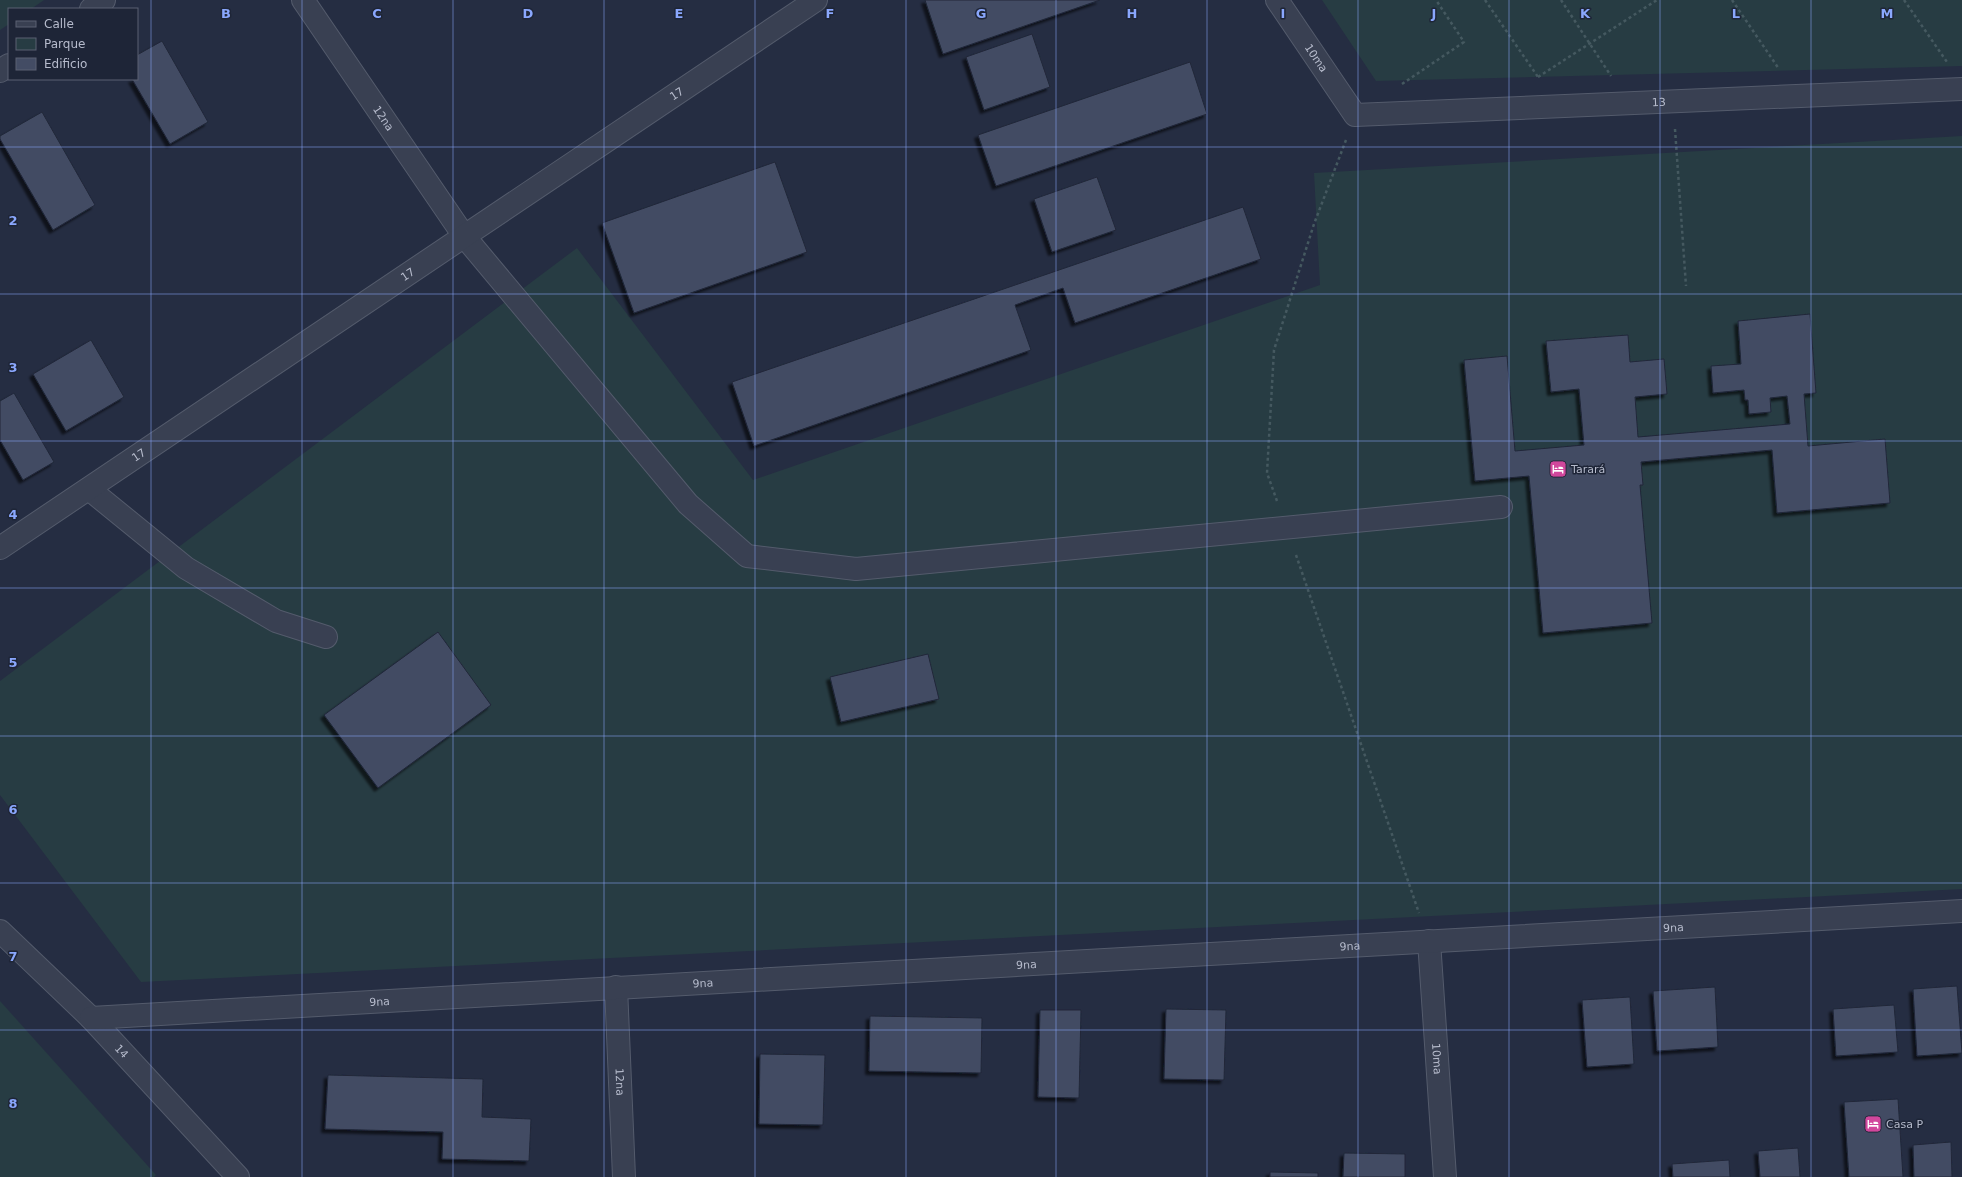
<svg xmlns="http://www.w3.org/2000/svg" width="1962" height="1177" font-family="'DejaVu Sans',sans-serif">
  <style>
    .green { fill: #273c43 }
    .building { fill: #434c64; stroke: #202739; filter: url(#shadow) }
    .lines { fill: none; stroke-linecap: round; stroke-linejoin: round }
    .minor-casing { stroke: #545b6c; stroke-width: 24 }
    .path { stroke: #455960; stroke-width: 2.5; stroke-dasharray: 3 3; stroke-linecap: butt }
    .minor { stroke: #394052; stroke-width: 22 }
    .grid { fill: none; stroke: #8aa7fd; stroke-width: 1; stroke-opacity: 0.55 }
    .labels { text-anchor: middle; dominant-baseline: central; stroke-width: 3; stroke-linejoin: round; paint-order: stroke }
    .street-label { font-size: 11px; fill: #b6bbcc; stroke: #1e2537 }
    .poi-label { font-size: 11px; fill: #b6bbcc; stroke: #1e2537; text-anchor: start }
    .grid-label { font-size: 13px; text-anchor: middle; font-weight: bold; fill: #8aa7fd; stroke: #1e2537; stroke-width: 3; stroke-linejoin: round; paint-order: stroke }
  </style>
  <defs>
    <filter id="shadow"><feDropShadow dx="-3.5" dy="3.5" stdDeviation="1" flood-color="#0009"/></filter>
  </defs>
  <rect width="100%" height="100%" fill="#252d42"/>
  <g class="green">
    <path d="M0 0H44L31 9H9V24L0 30Z"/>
    <path d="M1322 0H1962V66L1376 81Z"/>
    <path d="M1962 136V889L141 982 0 795V681L577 248 753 480 1320 285 1314 173Z"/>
    <path d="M0 1001 156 1175 154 1177H0Z"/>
  </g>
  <g class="building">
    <path d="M925 0H1100L943 54Z"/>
    <path d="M1032 34 1050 87 984 110 966 57Z"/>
    <path d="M162 41 208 122 170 144 132 79H137V55Z"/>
    <path d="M1190 62 1207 114 996 186 978 135Z"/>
    <path d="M42 112 95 205 53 230 0 139V136Z"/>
    <path d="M775 162 807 252 634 313 602 223Z"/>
    <path d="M1097 177 1116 230 1052 252 1034 199Z"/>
    <path d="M1243 207 1261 259 1075 323 1063 288 1015 305 1031 350 754 446 732 382Z"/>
    <path d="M1810 314 1816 393 1804 394 1808 446 1885 439 1890 503 1777 513 1772 450 1641 462 1643 485H1640L1652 623 1543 633 1529 476 1475 481 1464 360 1507 356 1515 451 1584 445 1579 389 1551 392 1546 341 1628 335 1630 362 1664 359 1667 394 1635 397 1638 437 1790 424 1787 396 1770 398 1771 412 1749 414 1748 400H1745L1744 390 1713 393 1711 366 1741 364 1738 321Z"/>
    <path d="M91 340 124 397 66 431 33 374Z"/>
    <path d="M14 393 54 462 23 480 0 440V401Z"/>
    <path d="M438 632 491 705 378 788 324 715Z"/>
    <path d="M928 654 939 699 841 722 830 677Z"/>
    <path d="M1957 986 1962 1053 1917 1056 1913 989Z"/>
    <path d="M1715 987 1718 1047 1657 1051 1653 991Z"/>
    <path d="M1630 997 1634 1064 1587 1067 1582 1000Z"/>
    <path d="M1894 1005 1898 1052 1836 1056 1833 1009Z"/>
    <path d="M1166 1009 1226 1010 1224 1080 1164 1079Z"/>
    <path d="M1040 1010H1081L1079 1098 1038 1097Z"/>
    <path d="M870 1016 982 1018 981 1073 869 1071Z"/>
    <path d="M760 1054 825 1055 823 1125 759 1124Z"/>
    <path d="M328 1075 483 1079 482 1117 531 1119 529 1161 442 1159 443 1132 325 1129Z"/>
    <path d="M1898 1099 1903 1177H1849L1844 1102Z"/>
    <path d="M1951 1142 1952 1177H1914L1913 1145Z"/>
    <path d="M1798 1148 1800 1177H1760L1758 1151Z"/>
    <path d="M1344 1153 1405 1154V1177H1343Z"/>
    <path d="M1729 1160 1730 1177H1673L1672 1164Z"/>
    <path d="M1270 1172 1318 1173V1177H1270Z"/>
  </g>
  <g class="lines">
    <g class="minor-casing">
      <g id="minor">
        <path id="s1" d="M303 0 464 236 688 504 747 556 856 569 1501 507"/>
        <path id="s2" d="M1277 0 1355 115 1962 89"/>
        <path d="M91 9 104 0"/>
        <path d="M0 71 9 65"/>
        <path d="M89 489 186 568 276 621 326 637"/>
        <path id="s3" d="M0 548 816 0"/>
        <path id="s4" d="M0 931 91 1018 238 1177"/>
        <path id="s5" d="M1429 941 1445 1177"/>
        <path id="s6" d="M616 987 624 1177"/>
        <path id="s7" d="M91 1018 1962 911"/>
      </g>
    </g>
    <g class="path">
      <path d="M1485 0 1538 77"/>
      <path d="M1561 0 1611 76"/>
      <path d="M1732 0 1779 69"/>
      <path d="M1904 0 1947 62"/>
      <path d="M1538 77 1657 0"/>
      <path d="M1402 84 1464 42 1436 0"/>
      <path d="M1675 129 1686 286"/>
      <path d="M1277 501 1267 473 1274 350 1314 224 1346 140"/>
      <path d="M1296 555 1419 913"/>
    </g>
    <use href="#minor" class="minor"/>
  </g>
  <path class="grid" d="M151 0V1177M302 0V1177M453 0V1177M604 0V1177M755 0V1177M906 0V1177M1056 0V1177M1207 0V1177M1358 0V1177M1509 0V1177M1660 0V1177M1811 0V1177M0 147H1962M0 294H1962M0 441H1962M0 588H1962M0 736H1962M0 883H1962M0 1030H1962"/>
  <defs>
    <g id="hotel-square" transform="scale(0.9)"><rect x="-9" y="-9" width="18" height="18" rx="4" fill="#d1479c" stroke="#1e2537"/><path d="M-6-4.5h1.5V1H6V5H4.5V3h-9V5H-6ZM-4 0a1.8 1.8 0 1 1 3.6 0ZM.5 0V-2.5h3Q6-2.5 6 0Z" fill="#fff"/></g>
  </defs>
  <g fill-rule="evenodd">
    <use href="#hotel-square" x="1558" y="469"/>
    <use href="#hotel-square" x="1873" y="1124"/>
  </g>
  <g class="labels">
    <g class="street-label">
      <text stroke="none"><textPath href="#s2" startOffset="70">10ma</textPath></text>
      <text stroke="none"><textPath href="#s3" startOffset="815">17</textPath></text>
      <text stroke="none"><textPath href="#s2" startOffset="443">13</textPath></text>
      <text stroke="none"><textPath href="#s1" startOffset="143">12na</textPath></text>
      <text stroke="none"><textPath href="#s3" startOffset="491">17</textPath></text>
      <text stroke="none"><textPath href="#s3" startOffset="167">17</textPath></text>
      <text stroke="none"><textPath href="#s7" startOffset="1585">9na</textPath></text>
      <text stroke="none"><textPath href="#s7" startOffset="1261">9na</textPath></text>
      <text stroke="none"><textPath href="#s7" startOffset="937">9na</textPath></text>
      <text stroke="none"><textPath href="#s7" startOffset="613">9na</textPath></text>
      <text stroke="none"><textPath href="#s7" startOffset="289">9na</textPath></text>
      <text stroke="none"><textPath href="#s4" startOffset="171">14</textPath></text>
      <text stroke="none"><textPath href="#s5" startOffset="118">10ma</textPath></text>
      <text stroke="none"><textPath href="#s6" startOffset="95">12na</textPath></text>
    </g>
    <g class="poi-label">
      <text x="1571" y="469">Tarará</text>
      <text x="1886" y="1124">Casa P</text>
    </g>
  </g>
  <g class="grid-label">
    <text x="226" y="18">B</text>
    <text x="377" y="18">C</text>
    <text x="528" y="18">D</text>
    <text x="679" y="18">E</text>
    <text x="830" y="18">F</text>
    <text x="981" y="18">G</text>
    <text x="1132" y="18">H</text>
    <text x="1283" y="18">I</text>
    <text x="1434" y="18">J</text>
    <text x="1585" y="18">K</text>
    <text x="1736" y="18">L</text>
    <text x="1887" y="18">M</text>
    <text x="13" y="225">2</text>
    <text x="13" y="372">3</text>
    <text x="13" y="519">4</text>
    <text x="13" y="667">5</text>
    <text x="13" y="814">6</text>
    <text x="13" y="961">7</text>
    <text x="13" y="1108">8</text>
  </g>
  <rect x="8" y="8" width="130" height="72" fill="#1e2537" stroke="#5b6173"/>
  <rect x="16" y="21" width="20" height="6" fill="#394052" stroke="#5b6173"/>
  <text x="44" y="28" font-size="12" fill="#b6bbcc">Calle</text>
  <rect x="16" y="38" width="20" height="12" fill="#273c43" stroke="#5b6173"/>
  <text x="44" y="48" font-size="12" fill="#b6bbcc">Parque</text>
  <rect x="16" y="58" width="20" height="12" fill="#434c64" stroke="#5b6173"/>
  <text x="44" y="68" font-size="12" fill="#b6bbcc">Edificio</text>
</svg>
